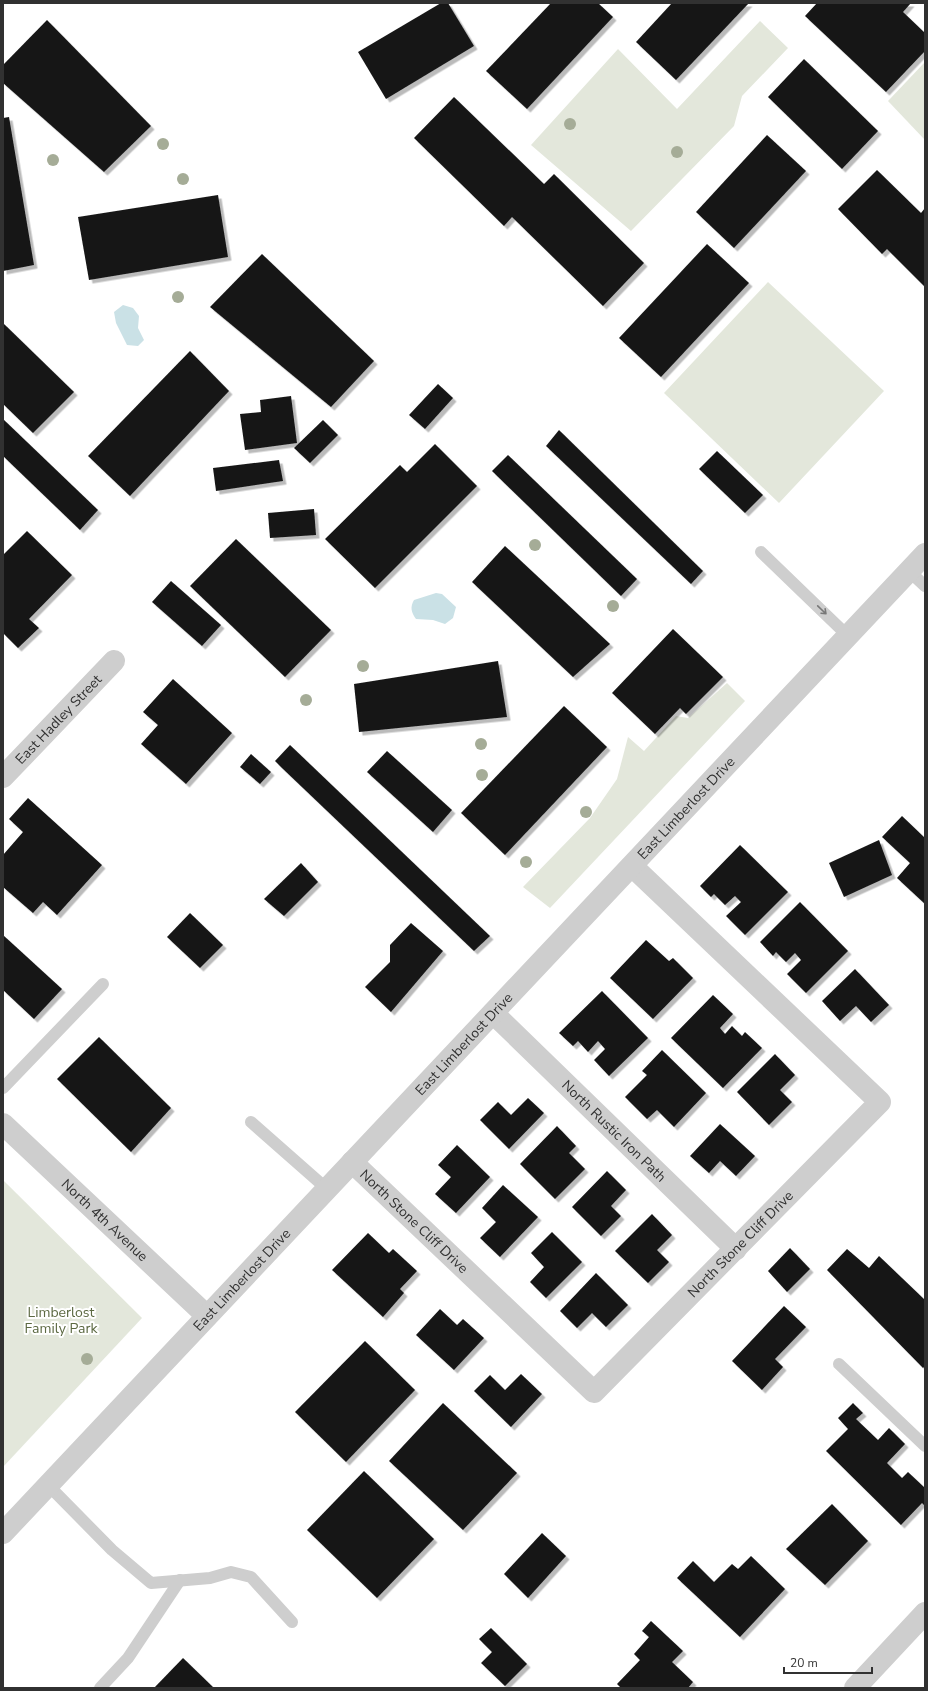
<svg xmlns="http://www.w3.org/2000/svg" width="928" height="1691" font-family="'Nunito Sans',sans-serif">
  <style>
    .green { fill: #e3e7db }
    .water { fill: #cae1e6 }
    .building { fill: #181818; filter: url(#shadow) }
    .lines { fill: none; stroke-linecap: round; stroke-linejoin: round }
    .service { stroke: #cecece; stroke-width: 12 }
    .minor { stroke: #cecece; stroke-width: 22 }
    .tertiary { stroke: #cecece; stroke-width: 22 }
    .tree { fill: #a5ac97 }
    .oneway { stroke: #787878 }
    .labels { text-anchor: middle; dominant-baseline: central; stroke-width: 4; stroke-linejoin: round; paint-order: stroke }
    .street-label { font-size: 14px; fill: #313131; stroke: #fff }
    .park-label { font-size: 14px; fill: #5c6942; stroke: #fff }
  </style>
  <defs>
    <filter id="shadow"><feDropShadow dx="3.5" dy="3.5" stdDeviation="0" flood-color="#0004"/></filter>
  </defs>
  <rect width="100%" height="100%" fill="#fff"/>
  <g class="green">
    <path d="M760 21 788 48 742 96 734 126 631 231 531 145 618 49 677 109Z"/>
    <path d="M925 62V140L888 101Z"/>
    <path d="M768 282 884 391 779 503 664 393Z"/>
    <path d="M727 683 745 701 550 908 523 887 590 818 617 779 628 737 644 751 676 716 688 718Z"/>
    <path d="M3 1180 142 1318 3 1467Z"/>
  </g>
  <g class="water">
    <path d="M123 305 133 308 139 316 138 328 144 340 138 346 127 345 116 323 114 312Z"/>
    <path d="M436 593 442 594 456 607 453 618 445 624 433 620 416 619C411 612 410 607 414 600Z"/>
  </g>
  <g class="building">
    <path d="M441 3H448L474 46 386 99 358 52Z"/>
    <path d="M551 3H598L613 17 527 109 486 71Z"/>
    <path d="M672 3H749L676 80 636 42Z"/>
    <path d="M817 3H911L903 12 925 33V51L886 92 805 16Z"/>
    <path d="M47 20 151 126 104 172 3 83V65Z"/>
    <path d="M804 59 878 131 842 169 768 97Z"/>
    <path d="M454 97 544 184 554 174 644 263 603 306 512 217 504 226 414 138Z"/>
    <path d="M9 117 34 265 3 271V118Z"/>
    <path d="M767 135 806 171 734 248 696 212Z"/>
    <path d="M877 170 921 213 925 208V287L887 249 882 254 838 209Z"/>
    <path d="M218 195 228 257 89 280 78 217Z"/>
    <path d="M707 244 749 283 661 377 619 338Z"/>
    <path d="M262 254 374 361 331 407 210 307Z"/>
    <path d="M3 323 74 392 33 433 3 404Z"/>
    <path d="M190 351 229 391 130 496 88 456Z"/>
    <path d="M438 384 453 398 425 429 409 415Z"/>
    <path d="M291 396 297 443 245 450 240 414 261 412 260 400Z"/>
    <path d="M3 419 98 510 80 530 3 456Z"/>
    <path d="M323 420 338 435 310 463 294 448Z"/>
    <path d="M559 430 703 571 691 584 546 446Z"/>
    <path d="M435 444 477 486 375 588 325 539 400 465 407 472Z"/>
    <path d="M717 451 763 495 745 513 699 469Z"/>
    <path d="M508 455 637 579 621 596 492 471Z"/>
    <path d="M279 460 283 481 216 491 213 468Z"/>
    <path d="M314 509 316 535 270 538 268 513Z"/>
    <path d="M27 531 72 575 29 619 39 628 18 648 3 633V555Z"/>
    <path d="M236 539 331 630 285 677 190 586Z"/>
    <path d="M505 546 610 644 573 677 472 582Z"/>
    <path d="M171 581 221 625 202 646 152 602Z"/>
    <path d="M673 629 723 677 686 714 680 708 655 734 612 693Z"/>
    <path d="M498 661 507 717 359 732 354 684Z"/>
    <path d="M173 679 232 733 186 784 141 744 158 725 143 712Z"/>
    <path d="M564 706 607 747 505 855 461 813Z"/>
    <path d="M290 745 490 936 474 951 282 768 275 761Z"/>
    <path d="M387 751 452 810 433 832 367 772Z"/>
    <path d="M251 754 271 772 260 784 240 767Z"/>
    <path d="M28 798 102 865 57 915 43 902 33 913 3 887V855L23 832 9 819Z"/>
    <path d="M902 816 925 838V904L897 878 910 863 882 837Z"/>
    <path d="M879 840 892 875 844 897 829 863Z"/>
    <path d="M740 845 788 892 745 935 726 916 741 902 735 896 725 905 714 894 711 897 700 886Z"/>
    <path d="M301 863 318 882 284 916 264 899Z"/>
    <path d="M800 902 848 951 806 993 787 974 801 960 795 953 786 962 776 952 773 956 760 942Z"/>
    <path d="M190 913 223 945 200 968 167 937Z"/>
    <path d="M411 923 443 951 391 1012 365 987 390 962V945Z"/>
    <path d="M3 935 62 989 34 1019 3 990Z"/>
    <path d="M646 940 669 961 673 958 693 978 653 1019 610 978Z"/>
    <path d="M855 969 889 1005 871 1022 856 1006 840 1021 822 1001Z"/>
    <path d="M602 991 648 1038 609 1076 594 1060 605 1049 598 1041 588 1052 578 1041 573 1046 559 1033Z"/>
    <path d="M713 995 733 1014 720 1028 725 1034 732 1026 742 1036 745 1032 762 1048 723 1088 671 1038Z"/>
    <path d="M99 1037 171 1108 131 1152 57 1079Z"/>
    <path d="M662 1050 706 1093 674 1127 657 1110 647 1119 625 1097 647 1075 642 1071Z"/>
    <path d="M775 1054 795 1075 780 1090 792 1102 769 1125 737 1092Z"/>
    <path d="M528 1098 544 1113 509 1149 480 1120 498 1102 511 1115Z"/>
    <path d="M720 1124 755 1156 736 1176 720 1161 709 1173 690 1156Z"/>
    <path d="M557 1126 576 1146 569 1153 585 1169 555 1199 520 1164Z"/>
    <path d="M457 1145 490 1177 456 1213 435 1194 451 1177 438 1165Z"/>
    <path d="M607 1171 626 1190 611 1206 621 1216 601 1236 572 1207Z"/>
    <path d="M503 1185 538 1217 500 1257 480 1238 496 1222 482 1208Z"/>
    <path d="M652 1214 672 1235 657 1250 669 1262 648 1283 615 1251Z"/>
    <path d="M552 1232 582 1262 546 1298 530 1282 544 1267 531 1253Z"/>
    <path d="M368 1233 389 1253 393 1249 417 1271 400 1289 404 1293 383 1317 332 1270Z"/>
    <path d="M790 1248 810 1269 787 1292 768 1271Z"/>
    <path d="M847 1249 869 1268 879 1256 925 1300V1366L923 1368 827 1270Z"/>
    <path d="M596 1273 628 1305 606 1327 592 1313 577 1328 560 1311Z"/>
    <path d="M784 1306 806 1327 775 1359 783 1367 762 1390 732 1361Z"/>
    <path d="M440 1309 457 1325 463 1319 484 1338 454 1370 416 1335Z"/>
    <path d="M365 1341 415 1390 346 1462 295 1412Z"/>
    <path d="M521 1374 542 1394 511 1427 474 1391 490 1375 505 1390Z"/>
    <path d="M443 1403 517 1473 463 1530 389 1461Z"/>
    <path d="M853 1403 863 1413 856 1419 878 1440 889 1428 905 1444 887 1463 902 1478 908 1472 925 1488V1506L922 1503 901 1525 826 1451 848 1429 838 1418Z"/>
    <path d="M364 1471 434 1539 377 1598 307 1530Z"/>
    <path d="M832 1504 868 1541 825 1585 786 1549Z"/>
    <path d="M542 1533 566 1556 528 1598 504 1574Z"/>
    <path d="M751 1556 785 1589 740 1637 677 1578 693 1561 714 1582 732 1564 738 1569Z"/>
    <path d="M651 1621 683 1651 672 1662 693 1682 688 1688H621L617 1684 640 1660 634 1654 649 1637 642 1631Z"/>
    <path d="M491 1628 527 1664 505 1686 481 1663 492 1652 479 1639Z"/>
    <path d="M183 1658 214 1688H154Z"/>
  </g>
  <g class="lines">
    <g class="service">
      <path d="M761 552 848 636"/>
      <path d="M909 571 925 586"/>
      <path d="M3 1088 103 984"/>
      <path d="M251 1122 327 1189"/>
      <path d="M839 1364 925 1446"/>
      <path d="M48 1485 112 1550 151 1583 210 1578 231 1572 251 1577 292 1622"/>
      <path d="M100 1688 128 1658 180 1580"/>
    </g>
    <g class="minor">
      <path id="s1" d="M3 777 114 661"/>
      <path id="s2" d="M493 1013 736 1249"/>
      <path id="s3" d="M3 1124 207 1316"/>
      <path id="s4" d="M352 1162 594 1392 880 1102 632 866"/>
      <path d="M855 1688 925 1613"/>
    </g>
    <path class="tertiary" id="s5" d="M3 1533 925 554"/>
  </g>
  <g class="tree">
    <circle cx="570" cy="124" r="6"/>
    <circle cx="163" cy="144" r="6"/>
    <circle cx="677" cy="152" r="6"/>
    <circle cx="53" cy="160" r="6"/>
    <circle cx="183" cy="179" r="6"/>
    <circle cx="178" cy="297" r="6"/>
    <circle cx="535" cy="545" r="6"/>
    <circle cx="613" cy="606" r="6"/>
    <circle cx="363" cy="666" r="6"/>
    <circle cx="306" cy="700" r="6"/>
    <circle cx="481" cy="744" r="6"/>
    <circle cx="482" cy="775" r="6"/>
    <circle cx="586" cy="812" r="6"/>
    <circle cx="526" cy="862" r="6"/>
    <circle cx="87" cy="1359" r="6"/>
  </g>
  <defs><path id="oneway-shaft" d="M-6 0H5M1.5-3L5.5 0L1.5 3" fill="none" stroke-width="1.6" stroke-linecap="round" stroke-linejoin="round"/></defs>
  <use class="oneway" href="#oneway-shaft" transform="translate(822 610) rotate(44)"/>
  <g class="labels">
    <g class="street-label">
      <text stroke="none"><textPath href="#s1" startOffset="80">East Hadley Street</textPath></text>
      <text stroke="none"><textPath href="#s5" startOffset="996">East Limberlost Drive</textPath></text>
      <text stroke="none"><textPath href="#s5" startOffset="672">East Limberlost Drive</textPath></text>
      <text stroke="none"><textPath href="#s2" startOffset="169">North Rustic Iron Path</textPath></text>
      <text stroke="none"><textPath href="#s3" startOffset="140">North 4th Avenue</textPath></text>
      <text stroke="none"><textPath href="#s4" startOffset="86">North Stone Cliff Drive</textPath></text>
      <text stroke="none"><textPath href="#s4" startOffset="542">North Stone Cliff Drive</textPath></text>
      <text stroke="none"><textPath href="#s5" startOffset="348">East Limberlost Drive</textPath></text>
    </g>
    <g class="park-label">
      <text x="61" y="1312">Limberlost<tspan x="61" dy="16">Family Park</tspan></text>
    </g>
  </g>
  <rect width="928" height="1691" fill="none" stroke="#313131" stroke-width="8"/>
  <path d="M784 1667v6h88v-6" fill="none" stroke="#313131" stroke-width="2"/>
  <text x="790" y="1667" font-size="12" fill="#313131" stroke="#ffffff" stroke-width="3" paint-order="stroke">20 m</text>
</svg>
